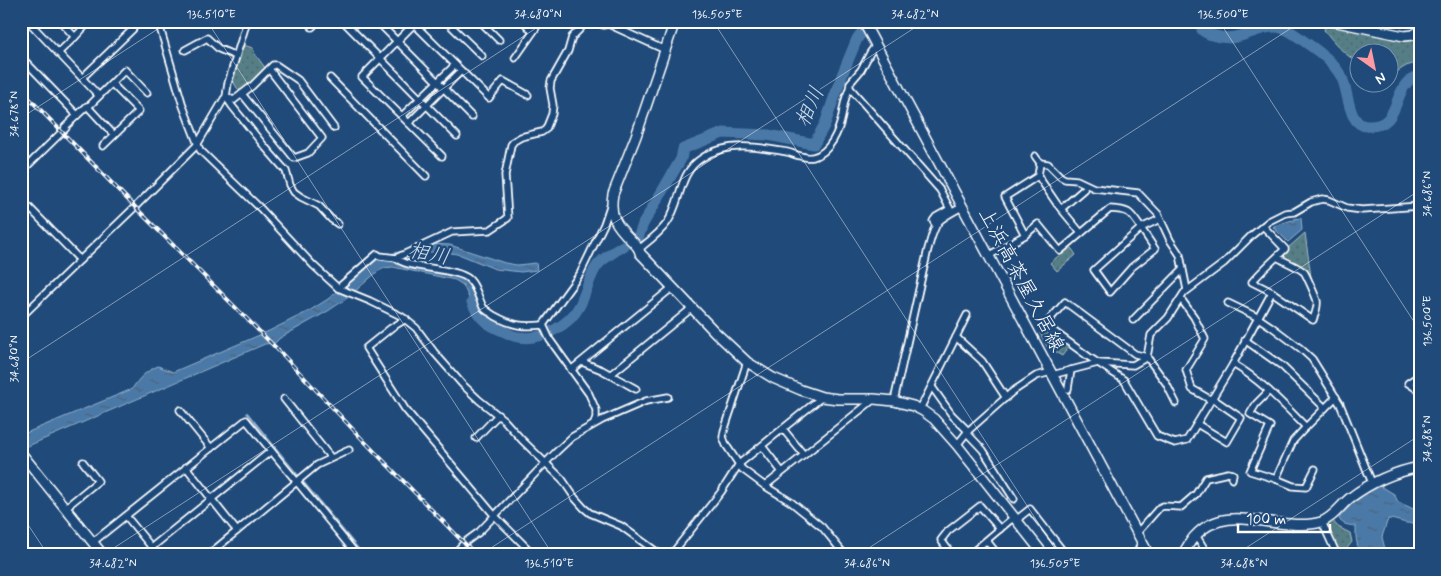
<svg xmlns="http://www.w3.org/2000/svg" width="1441" height="576" font-family="Mynerve,'Klee One',sans-serif">
  <style>
    .green { fill: url(#green-dots); stroke: #aabec2 }
    .water { fill: url(#water-ripples); stroke: #93afca }
    .lines { fill: none; stroke-linecap: round; stroke-linejoin: round }
    .stream { stroke: #93afca; stroke-width: 2 }
    .river { stroke: #4b79a7; stroke-width: 11 }
    .street-casing { stroke: #fff; stroke-width: 9 }
    .secondary-casing { stroke: #fff; stroke-width: 12 }
    .street { stroke: #1f4a7a; stroke-width: 5.5 }
    .secondary { stroke: #1f4a7a; stroke-width: 9 }
    .rail-casing { stroke: #fff; stroke-width: 4 }
    .rail { stroke: #1f4a7a; stroke-width: 2; stroke-dasharray: 5.5; stroke-linecap: butt }
    .ticks { fill: none; stroke: #fff; stroke-width: 1; stroke-opacity: 0.45 }
    .labels { text-anchor: middle; dominant-baseline: central; stroke-width: 4.5; stroke-linejoin: round; paint-order: stroke }
    .street-label { font-size: 20px; fill: #fff; stroke: #1f4a7a }
    .water-label { font-size: 21px; font-style: italic; fill: #d2dee9; stroke: #1f4a7a }
    .neatline { fill: none; stroke: #fff; stroke-width: 2 }
    .ticks-label { font-size: 12px; text-anchor: middle; fill: #fff }
  </style>
  <defs>
    <pattern id="green-dots" width="8" height="8" patternUnits="userSpaceOnUse" patternTransform="scale(1.25)"><rect width="8" height="8" fill="#557e86"/><path d="M2 2h.1M6 6h.1" fill="none" stroke="#506569" stroke-width="1.8" stroke-linecap="round"/></pattern>
    <pattern id="water-ripples" width="26" height="14" patternUnits="userSpaceOnUse" patternTransform="scale(1.25)"><rect width="26" height="14" fill="#4b79a7"/><path d="M2 4q2-2 4 0t4 0M15 11q2-2 4 0t4 0" fill="none" stroke="#4c627a"/></pattern>
  </defs>
  <rect width="100%" height="100%" fill="#1f4a7a"/>
  <filter id="ink" filterUnits="userSpaceOnUse"><feTurbulence type="fractalNoise" baseFrequency=".02" numOctaves="2"/><feDisplacementMap in="SourceGraphic" scale="10" xChannelSelector="R" yChannelSelector="G"/><feConvolveMatrix kernelMatrix="1 2 1 2 8 2 1 2 1" color-interpolation-filters="sRGB"/></filter>
  <g filter="url(#ink)">
    <g class="green">
      <path d="M1326 23 1337 26 1420 36V49L1416 63 1406 66 1390 76 1389 75 1388 52H1358V62C1344 55 1334 42 1324 30Z"/>
      <path d="M243 45 253 48 255 54 266 69 243 92 237 88 233 81Z"/>
      <path d="M1305 233 1311 277 1308 272 1285 259 1284 254 1289 250 1288 248Z"/>
      <path d="M1070 246 1076 255 1057 271 1050 263Z"/>
      <path d="M1044 328 1069 346 1062 356 1048 348 1040 333Z"/>
      <path d="M1332 520 1338 527 1350 533 1352 542 1344 552 1340 555 1328 526V523Z"/>
    </g>
    <g class="water">
      <path d="M1301 218 1302 230 1288 242 1273 227 1274 226 1292 220 1293 222H1294V219Z"/>
      <path d="M432 244 450 245 505 263 517 265 536 263 537 270 521 272 495 269 461 255 447 252H429L425 254V262L429 263 433 271 462 278 468 282 474 294 481 313 497 331 475 311 463 285 455 280 393 267 383 268 377 272 346 299 328 311 280 338 275 343 265 344 21 449V435L132 389C139 378 146 371 158 366L173 372 269 331 309 311 328 299 377 257Z"/>
      <path d="M1379 485 1394 494 1398 502 1418 511C1420 533 1400 519 1388 519L1382 537 1385 549 1383 555H1354L1358 549 1356 537V528L1355 526C1349 525 1341 525 1339 518L1351 505 1350 503 1356 498 1358 499Z"/>
    </g>
    <g class="lines">
      <path class="stream" d="M247 413 363 555"/>
      <g class="river">
        <path d="M1202 21V30C1206 33 1210 35 1216 36 1240 43 1253 27 1275 27 1287 27 1298 37 1308 44 1321 53 1333 62 1341 76 1349 90 1347 125 1367 126 1405 128 1389 83 1420 75"/>
        <path d="M472 302C479 319 488 325 505 332 509 334 514 337 519 337 542 341 570 325 580 305 585 294 591 274 597 266 603 257 628 243 638 238L643 224 681 159 683 149 723 133 768 135 814 144 825 124 842 75 857 39 870 21"/>
      </g>
      <g class="street-casing">
        <g id="street">
          <path d="M28 21 82 78 133 29 126 21"/>
          <path d="M158 21 183 106 200 150 260 208 313 265 338 288 370 301 401 316 416 328 434 352 462 384 479 400 504 420 522 440 562 479 575 498 584 508 590 513 621 526 661 555"/>
          <path d="M343 21 457 136"/>
          <path d="M377 21 472 117"/>
          <path d="M411 21 488 97 489 98 503 81 528 95"/>
          <path d="M446 21 482 56"/>
          <path d="M480 21 499 40"/>
          <path d="M523 21 533 32"/>
          <path d="M595 21 603 25 608 24"/>
          <path d="M609 21 608 24 665 50"/>
          <path d="M414 24 362 77 442 156"/>
          <path d="M312 27 318 21"/>
          <path d="M75 37 90 21"/>
          <path d="M185 50 207 38 219 49 236 56"/>
          <path d="M58 53 75 37 60 21"/>
          <path d="M21 57 77 115"/>
          <path d="M515 58 536 28"/>
          <path d="M82 78 99 96"/>
          <path d="M330 78 426 176"/>
          <path d="M850 88 940 190 950 209 936 217 933 221 935 224"/>
          <path d="M242 94 294 158 308 153 322 138 269 69"/>
          <path d="M226 97 232 106 265 147 286 171 290 185 294 192 301 197 319 206 331 219 338 224"/>
          <path d="M226 97 234 100 252 86 273 65H276L298 80 334 128"/>
          <path d="M88 107 114 135"/>
          <path d="M402 116 455 65"/>
          <path d="M409 123 461 71"/>
          <path d="M103 146 139 111 112 84"/>
          <path d="M1035 156 1040 163 1048 164 1061 177 1065 179 1077 180 1094 188 1138 193 1158 214 1170 240 1180 255 1187 290"/>
          <path d="M1040 163 1038 176 1057 204 1081 233"/>
          <path d="M21 172 66 128 65 127 87 106 88 107 125 70 147 93"/>
          <path d="M21 199 80 260"/>
          <path d="M1061 209 1084 189"/>
          <path d="M1263 226 1285 249C1274 260 1262 270 1252 282L1272 292 1313 320C1315 314 1318 307 1317 301 1316 297 1306 274 1304 272 1297 266 1285 262 1277 257"/>
          <path d="M1025 235 1005 197 1038 176"/>
          <path d="M639 249C649 241 660 233 667 223 682 201 678 173 702 158 727 141 759 147 787 152 795 154 804 159 813 157 830 153 839 131 842 116 843 110 844 103 846 97 848 92 850 88 850 83L861 70 870 53 876 45"/>
          <path d="M988 256 1025 235 1038 224 1060 251 1110 209C1130 210 1130 212 1141 228L1094 270 1110 292 1132 267 1155 249 1141 228 1160 219"/>
          <path d="M396 258C406 269 450 267 466 277 475 282 478 297 483 307 486 311 491 313 495 316 513 326 523 327 543 325"/>
          <path d="M338 288 377 254 380 256 396 258 452 232 490 230 508 218 505 175 511 145 514 141 521 137 542 132 546 129 552 114 553 105 550 88 551 81 568 51 572 37 581 28 583 21"/>
          <path d="M1181 299 1194 317 1205 339 1186 370 1192 389 1211 400"/>
          <path d="M1228 303 1257 317 1272 327 1300 348 1312 359 1340 404 1372 483"/>
          <path d="M21 317 135 207 197 145 224 99 226 97 228 83 247 21"/>
          <path d="M406 319 391 328 366 348 405 409 494 515 534 555"/>
          <path d="M1133 320 1182 270"/>
          <path d="M543 325 580 274 604 224 610 206"/>
          <path d="M543 325 550 340 589 394 596 410V417L594 424"/>
          <path d="M956 337 982 361 1006 398"/>
          <path d="M1245 340 1282 366 1325 408"/>
          <path d="M1147 357 1135 354 1065 302 1045 325 1089 357 1124 380 1157 436 1175 443 1187 440 1233 364 1272 292"/>
          <path d="M582 362 602 370 636 389"/>
          <path d="M747 362 724 431 723 437 726 445 742 469 765 486 791 502 822 527 845 555"/>
          <path d="M1233 364C1261 380 1283 404 1306 427L1336 397"/>
          <path d="M571 370 673 287"/>
          <path d="M610 375 692 308"/>
          <path d="M1052 375 1098 363 1133 365 1147 357"/>
          <path d="M1420 375 1408 383 1420 391"/>
          <path d="M932 387 952 415 968 431"/>
          <path d="M1068 389 1071 370"/>
          <path d="M1269 391 1256 404 1250 414 1270 426 1250 471 1276 479"/>
          <path d="M284 399 331 458"/>
          <path d="M894 401 928 249C936 221 935 221 962 207"/>
          <path d="M1176 403 1166 383 1147 357 1151 335 1168 318 1184 293 1224 263 1251 236 1269 221 1285 213 1294 212 1311 202 1322 199 1329 200 1347 208 1362 210 1420 206"/>
          <path d="M920 409 967 315"/>
          <path d="M180 410 211 448"/>
          <path d="M1197 424 1227 442 1241 418 1212 398"/>
          <path d="M1306 427 1293 441 1276 479 1293 486 1306 487 1315 469"/>
          <path d="M783 429 804 455"/>
          <path d="M967 433 983 450 1014 499"/>
          <path d="M476 438 498 415"/>
          <path d="M957 445 968 431 1012 392 1036 376 1051 372"/>
          <path d="M762 446 782 472"/>
          <path d="M186 467 237 531"/>
          <path d="M765 486 873 400"/>
          <path d="M65 508 98 481 83 462"/>
          <path d="M126 516 158 555"/>
          <path d="M1016 520 1030 509 1066 555"/>
          <path d="M1322 522 1337 555"/>
          <path d="M1137 533 1159 508 1163 506 1181 507 1196 494 1206 478 1228 473 1233 474 1232 479"/>
          <path d="M1196 535 1208 555"/>
          <path d="M987 541 998 555"/>
          <path d="M93 542 246 420 357 555"/>
          <path d="M152 547 271 451"/>
          <path d="M208 555 317 465 349 450"/>
          <path d="M453 555 464 543 479 532 556 452 572 437 602 420 646 401 668 397"/>
          <path d="M671 555 721 492 739 464 822 397"/>
          <path d="M952 555 941 540 948 531 980 506 1000 529"/>
          <path d="M969 555 1014 517"/>
          <path d="M1137 555 1141 541"/>
          <path d="M1412 555 1420 550"/>
        </g>
      </g>
      <g class="secondary-casing">
        <g id="secondary">
          <path d="M675 21 636 136 613 194C609 216 616 225 631 240 635 244 639 247 640 253L715 332 747 362 773 378 801 390 822 397 838 399H874L894 401 913 406 923 411 934 419 957 445 1044 555"/>
          <path d="M863 21 1149 555"/>
          <path d="M1332 21 1404 36 1413 35 1420 31"/>
          <path d="M21 453 103 555"/>
          <path d="M1182 555C1187 548 1190 541 1195 536 1221 507 1259 523 1290 524 1301 525 1311 525 1321 522 1333 518 1340 506 1350 498 1371 482 1394 472 1420 467"/>
        </g>
      </g>
      <use href="#street" class="street"/>
      <use href="#secondary" class="secondary"/>
      <g class="rail-casing">
        <path id="rail" d="M21 90 135 207 282 354 363 440 476 555"/>
      </g>
      <use href="#rail" class="rail"/>
    </g>
  </g>
  <path class="ticks" d="M207 21 553 555M713 21 1059 555M1219 21 1420 331M21 118 170 21M21 363 547 21M21 514 48 555M103 555 925 21M480 555 1302 21M858 555 1420 190M1235 555 1420 435"/>
  <g class="labels">
    <g class="street-label">
      <text transform="translate(1021 280) rotate(62)">上浜高茶屋久居線</text>
    </g>
    <g class="water-label">
      <text transform="translate(810 107) rotate(-66)">相川</text>
      <text transform="translate(429 254) rotate(11)">相川</text>
    </g>
  </g>
  <rect width="1441" height="576" fill="none" stroke="#1f4a7a" stroke-width="55"/>
  <g transform="translate(1374 68) rotate(147)"><circle r="24" fill="#1f4a7a" stroke="#7992af"/>
  <path d="M0-4L9 19L0 12L-9 19Z" fill="#ff9aa2"/>
  <text y="-8" font-size="14" font-weight="bold" text-anchor="middle" fill="#ffffff">N</text>
  </g>
  <path d="M1238 524v8h92v-8" fill="none" stroke="#ffffff" stroke-width="2.5"/>
  <text x="1246" y="524" font-size="15" fill="#ffffff" stroke="#1f4a7a" stroke-width="4" paint-order="stroke">100 m</text>
  <rect x="28" y="28" width="1386" height="520" class="neatline"/>
  <g class="ticks-label">
    <text x="211" y="18">136.510°E</text>
    <text x="538" y="18">34.680°N</text>
    <text x="717" y="18">136.505°E</text>
    <text x="915" y="18">34.682°N</text>
    <text x="1223" y="18">136.500°E</text>
    <text transform="translate(14 114) rotate(-90)" y="4">34.678°N</text>
    <text transform="translate(1427 194) rotate(-90)" y="4">34.686°N</text>
    <text transform="translate(1427 321) rotate(-90)" y="4">136.500°E</text>
    <text transform="translate(14 359) rotate(-90)" y="4">34.680°N</text>
    <text transform="translate(1427 439) rotate(-90)" y="4">34.688°N</text>
    <text x="113" y="567">34.682°N</text>
    <text x="549" y="567">136.510°E</text>
    <text x="867" y="567">34.686°N</text>
    <text x="1055" y="567">136.505°E</text>
    <text x="1244" y="567">34.688°N</text>
  </g>
</svg>
